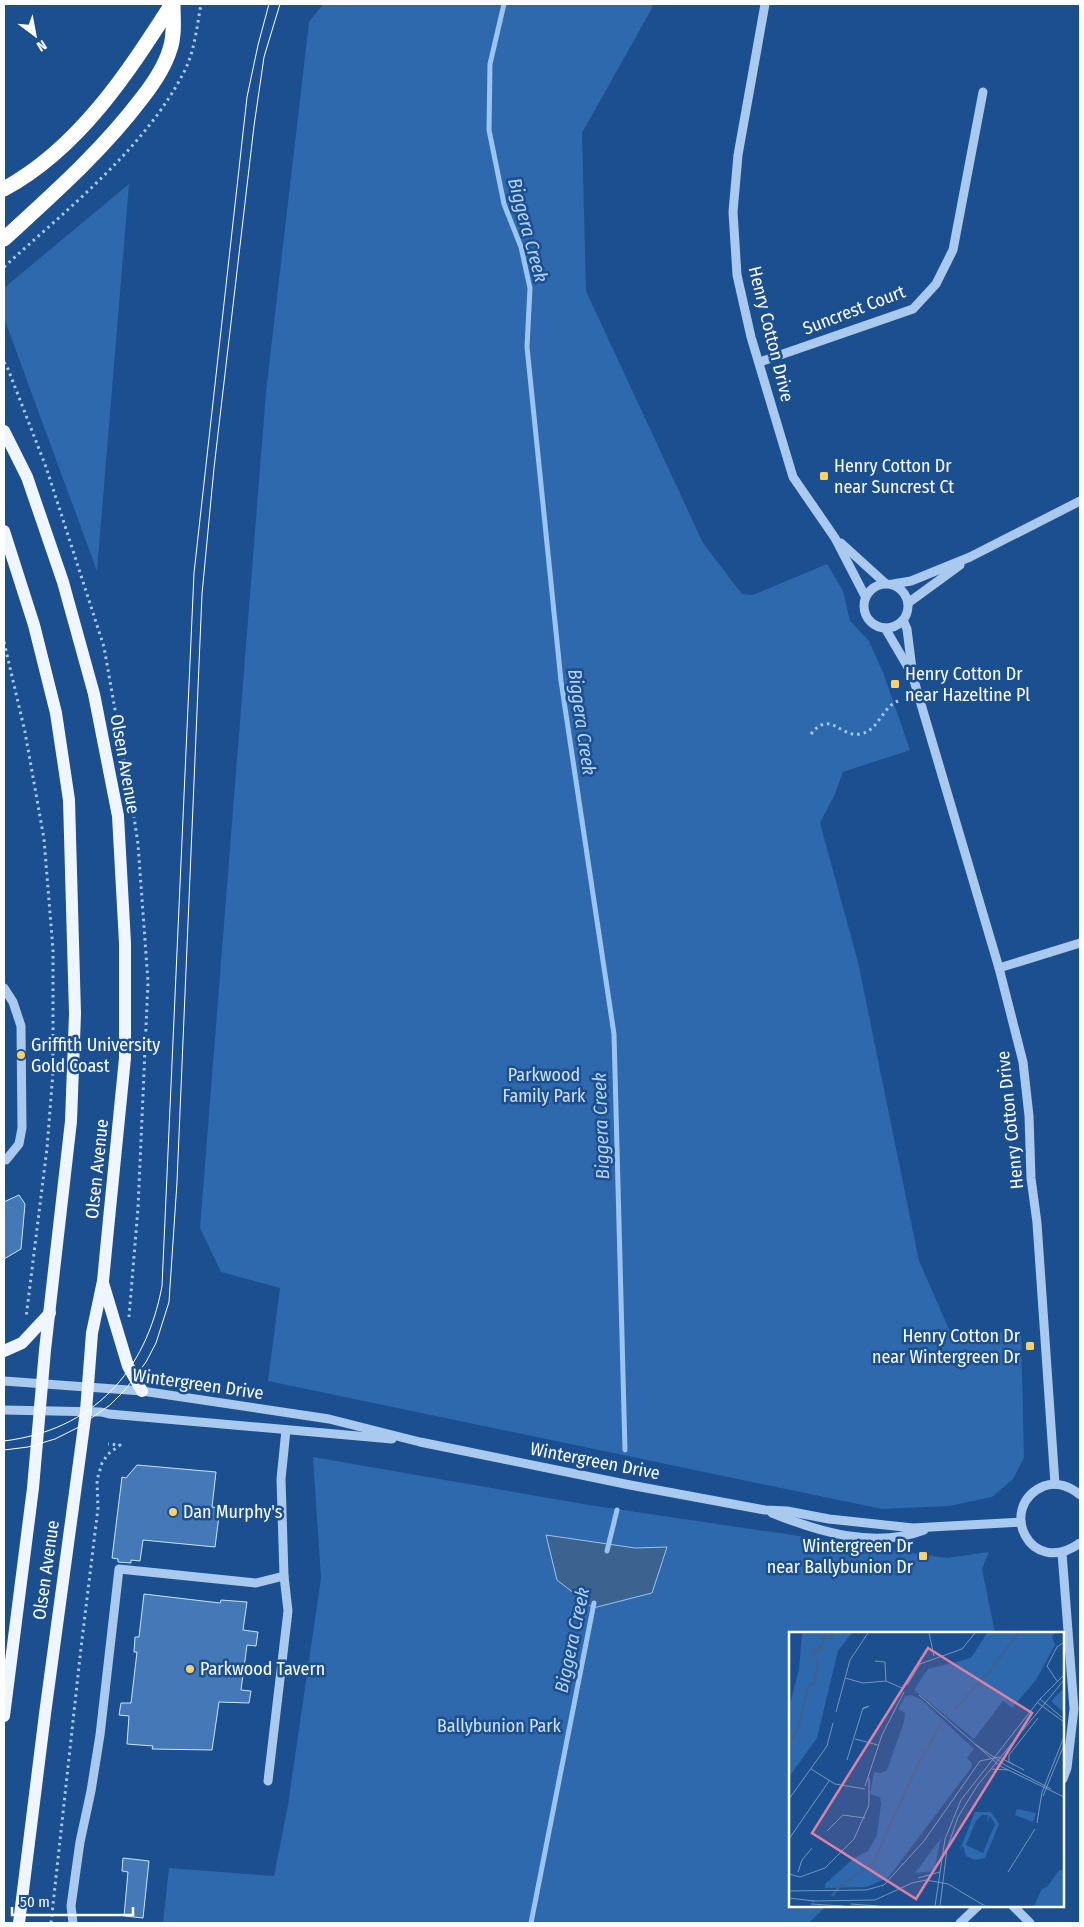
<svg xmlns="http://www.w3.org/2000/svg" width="1084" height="1927" font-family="'Fira Sans Condensed',sans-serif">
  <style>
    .green { fill: #2e69ad }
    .water { fill: #3c6290; stroke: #9cc4f0 }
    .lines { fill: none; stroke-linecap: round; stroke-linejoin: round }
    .stream { stroke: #9cc4f0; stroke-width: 5 }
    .building { fill: #4478b7; stroke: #cfe3fa }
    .path { stroke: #a9c9ee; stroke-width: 3; stroke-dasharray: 2.5 4; stroke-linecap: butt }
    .minor { stroke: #a9c9ee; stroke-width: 9 }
    .major { stroke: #f0f6ff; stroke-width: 12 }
    .highway { stroke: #fff; stroke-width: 15 }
    .tram { stroke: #fff; stroke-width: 1 }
    .poi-dot { fill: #ffd166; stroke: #1b4f8f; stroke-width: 2 }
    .labels { text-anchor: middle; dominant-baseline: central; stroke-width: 5; stroke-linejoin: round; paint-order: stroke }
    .street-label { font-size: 18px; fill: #fff; stroke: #1b4f8f }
    .poi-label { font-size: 18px; fill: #fff; stroke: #1b4f8f; text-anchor: start }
    .park-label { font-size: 18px; fill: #cfe3fa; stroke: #1b4f8f }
    .water-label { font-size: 19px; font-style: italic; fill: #b5d3f5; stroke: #1b4f8f }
    .inset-river { fill: none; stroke: #3c6290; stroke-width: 2.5 }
    .inset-road { fill: none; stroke: #7695bc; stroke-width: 1 }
    .view { fill: #dd80a5; fill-opacity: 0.15; stroke: #dd80a5; stroke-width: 2.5 }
    .inset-edge { fill: none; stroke: #fff; stroke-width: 2.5 }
  </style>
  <rect width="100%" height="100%" fill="#1b4f8f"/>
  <g class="green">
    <path d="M323 4H653L651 10 582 133 586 291 703 543 742 594 753 595 827 564 843 591 850 621 869 641 884 675 910 750 843 772 835 794 820 823 858 962 919 1261 952 1336 1021 1331 1024 1458 1013 1479 992 1497 949 1506 882 1509 268 1381 280 1288 221 1272 200 1228 266 392 309 22Z"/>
    <path d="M129 184 97 571 4 318V288Z"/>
    <path d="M313 1457 589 1505 947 1558 989 1552 982 1569 995 1633H790V1906H826L809 1923H163L169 1868 274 1876 288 1805 321 1578Z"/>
  </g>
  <path class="water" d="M546 1535 635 1548 667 1547 652 1593 593 1608 557 1580Z"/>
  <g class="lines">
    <g class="stream">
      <path d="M504 4 490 64 489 130 504 204 521 247 530 288 527 347 561 681 614 1034 625 1450"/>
      <path d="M607 1551 617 1510"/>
      <path d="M531 1923 594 1603"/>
    </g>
  </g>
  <g class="building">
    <path d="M19 1195 25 1204 21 1249 4 1259V1202Z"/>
    <path d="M137 1465 216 1472 212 1507 220 1508 215 1547 143 1540 140 1561 131 1560V1563L118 1562V1559L112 1558 122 1477 126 1478Z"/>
    <path d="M144 1594 220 1603 221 1600 247 1602 243 1630 258 1632 256 1646 247 1645 241 1690 251 1691 249 1703 219 1702 212 1750 152 1749 153 1746 127 1744 129 1716 119 1715 121 1703H131L137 1652H134L135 1637H139Z"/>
    <path d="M123 1858 149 1861 143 1918 124 1916 128 1872 122 1871Z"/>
  </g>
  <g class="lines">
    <g class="path">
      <path d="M4 267C67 209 146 148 185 70 195 49 197 26 201 4"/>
      <path d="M4 362 8 369 46 467 104 647 128 784"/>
      <path d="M4 642 25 732 44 839 53 950V1072L47 1148 26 1318"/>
      <path d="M811 734C831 709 840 738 860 734 879 731 881 708 898 701"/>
      <path d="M129 1317 138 1208 148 982 138 844 134 817"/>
      <path d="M51 1923 81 1648 98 1508 97 1480 102 1463 108 1454 120 1445 108 1444"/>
    </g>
    <g class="minor">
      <path d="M765 4 738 155 733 212 737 275 751 337 793 477 835 538 865 596"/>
      <path d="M760 362 913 309 936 284 953 250 983 92"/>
      <path d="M841 543 885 583"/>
      <circle cx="886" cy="606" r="22"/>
      <path d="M893 584 911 581 970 557 1080 501"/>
      <path d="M908 603 960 565"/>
      <path d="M903 620 907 629 913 677 999 968 1023 1062 1029 1116 1031 1178 1037 1223 1055 1484"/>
      <path d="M885 628 912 674"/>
      <path d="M999 968 1080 943"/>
      <path d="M4 988 13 1002 21 1026 22 1128 19 1144 6 1160"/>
      <path d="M4 1381 142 1391 329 1419 420 1442 630 1485 765 1510 787 1511 829 1519 913 1528 1021 1522"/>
      <path d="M4 1410 101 1412 109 1414 392 1439"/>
      <path d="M1080 1495C1071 1487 1057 1481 1044 1486 996 1506 1030 1579 1080 1543"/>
      <path d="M772 1513C819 1532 875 1549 924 1530"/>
      <path d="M1062 1553 1074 1709 1067 1768 1063 1779"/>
      <path d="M268 1781 288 1611 284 1576 281 1479 286 1430"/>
      <path d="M1013 1906 1030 1923"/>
      <path d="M73 1923 71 1906 80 1842 91 1791 100 1735 119 1569 256 1583 284 1576"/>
      <path d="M960 1923 978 1906"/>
    </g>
    <g class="major">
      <path d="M4 431 27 477 63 582 94 694 118 816 125 943V1058L109 1219 103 1281 92 1333 86 1411 45 1714 19 1923"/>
      <path d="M4 531 34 625 56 713 69 800 75 1014 71 1121 45 1350 33 1488 4 1716"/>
      <path d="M103 1283 128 1366 142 1391"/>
      <path d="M4 1351 22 1343 50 1313"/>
    </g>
    <g class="highway">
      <path d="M4 189C79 148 127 74 172 4"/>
      <path d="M4 239C52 195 102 151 142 98 153 84 165 66 170 49 175 35 173 18 173 4"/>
    </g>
    <g class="tram">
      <path d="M4 1441C93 1430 146 1372 162 1286L194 573 247 97 258 45 269 4"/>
      <path d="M4 1450 28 1447 55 1439 77 1428 110 1405 125 1390 146 1362 156 1343 169 1302 177 1182 202 594 214 468 254 126 264 57 280 4"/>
    </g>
  </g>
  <g class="poi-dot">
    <rect x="819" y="471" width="10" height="10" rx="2.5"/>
    <rect x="890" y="679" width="10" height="10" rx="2.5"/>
    <circle cx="21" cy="1055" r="5"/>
    <rect x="1025" y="1341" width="10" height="10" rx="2.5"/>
    <circle cx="173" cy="1512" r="5"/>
    <rect x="918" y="1551" width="10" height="10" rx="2.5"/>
    <circle cx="190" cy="1669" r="5"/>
  </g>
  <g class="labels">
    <g class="street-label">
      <text transform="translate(854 310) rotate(-21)">Suncrest Court</text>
      <text transform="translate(771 334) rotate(76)">Henry Cotton Drive</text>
      <text transform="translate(125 764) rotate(80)">Olsen Avenue</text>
      <text transform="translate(1010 1120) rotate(-96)">Henry Cotton Drive</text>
      <text transform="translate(97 1169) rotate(-84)">Olsen Avenue</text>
      <text transform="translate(198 1384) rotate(8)">Wintergreen Drive</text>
      <text transform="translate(595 1461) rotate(11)">Wintergreen Drive</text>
      <text transform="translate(46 1570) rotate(-82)">Olsen Avenue</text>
    </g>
    <g class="poi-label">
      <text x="834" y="466">Henry Cotton Dr<tspan x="834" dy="21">near Suncrest Ct</tspan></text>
      <text x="905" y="674">Henry Cotton Dr<tspan x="905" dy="21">near Hazeltine Pl</tspan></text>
      <text x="31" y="1045">Griffith University<tspan x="31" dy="21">Gold Coast</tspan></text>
      <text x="1020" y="1336" text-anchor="end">Henry Cotton Dr<tspan x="1020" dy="21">near Wintergreen Dr</tspan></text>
      <text x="183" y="1512">Dan Murphy's</text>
      <text x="913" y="1546" text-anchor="end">Wintergreen Dr<tspan x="913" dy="21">near Ballybunion Dr</tspan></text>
      <text x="200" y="1669">Parkwood Tavern</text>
    </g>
    <g class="park-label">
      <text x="544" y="1075">Parkwood<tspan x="544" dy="21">Family Park</tspan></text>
      <text x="499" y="1726">Ballybunion Park</text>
    </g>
    <g class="water-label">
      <text transform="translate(528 230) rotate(75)">Biggera Creek</text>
      <text transform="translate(582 722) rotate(82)">Biggera Creek</text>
      <text transform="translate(601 1126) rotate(-92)">Biggera Creek</text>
      <text transform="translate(572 1640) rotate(-78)">Biggera Creek</text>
    </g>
  </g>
  <g transform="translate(789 1632)">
    <rect width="275" height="275" fill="#1b4f8f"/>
    <path d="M13 1H63L49 19 28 106 0 145V76L10 37ZM198 1H266L263 4 266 13 247 48 223 76 214 69 185 107 125 58 139 37 182 26ZM275 56V81L262 69ZM122 63 133 68 185 117 178 126 183 131 182 136 99 246 77 255 36 256V252L65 226 79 219 88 203 92 172 91 165 81 162 85 140 92 141 98 138 115 90 116 81 109 77 116 64ZM228 177 247 181 244 190 226 183ZM186 180H202L210 192 196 226 186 228 177 224 174 214 171 217ZM193 183H199L198 190 201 184 206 192 194 221 177 213 187 189ZM152 206 145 239 126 241ZM270 238H275V274H245L253 257 259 254Z" fill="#2e69ad" fill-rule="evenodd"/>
    <path d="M40 1H45L44 8 35 6V16L24 25 23 19 33 11 31 3 36 2 41 6Z" fill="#3c6290"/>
    <path class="inset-river" d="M166 77 201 39 229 1M0 112 9 97 19 55 25 50 29 32 27 26M43 264 50 255 84 231 130 130 154 89"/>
    <path class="inset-road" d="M140 1 145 24M86 29 96 30 97 49M56 46 74 51 97 49 113 56M268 49 258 34 268 15 275 10M118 53 131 32 173 17 186 1M130 63 211 134 275 165M251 67 275 87M249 71 275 90M47 80 61 28 79 1M66 107 89 113M186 112 216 133 262 157M58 128 74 76 80 74 74 77M225 133 220 130V123L249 86M22 137 46 152 76 157M203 137 219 138M76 154 93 103 115 60M254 164 275 113M0 167 38 114 44 91M248 191 253 160 275 105M38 199 54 183 76 186M0 207 40 149M9 240 13 228 23 216M219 240 246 197M0 242 11 245 36 236 65 207 80 173V146M129 246 151 240M0 259 77 258 95 253 135 209 191 129 210 125 235 138M0 266 25 269M23 269 86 268 123 251 137 248 159 252 196 274M22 272 54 274M62 272 89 274M146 274 156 207 172 168 251 67 275 43M151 274 158 217 169 185 188 154 275 48"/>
    <path class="view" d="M139 16 243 81 127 267 23 201Z"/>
    <rect width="275" height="275" class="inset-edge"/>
  </g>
  <rect width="1084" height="1927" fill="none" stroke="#ffffff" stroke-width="10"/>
  <g transform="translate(35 35) rotate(148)" stroke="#1b4f8f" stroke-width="4" paint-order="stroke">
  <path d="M0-4L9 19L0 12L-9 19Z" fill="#ffffff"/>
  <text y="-8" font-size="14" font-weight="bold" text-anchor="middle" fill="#ffffff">N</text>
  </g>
  <path d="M12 1907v8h121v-8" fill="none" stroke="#ffffff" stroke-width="2.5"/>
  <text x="20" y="1907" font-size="15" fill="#ffffff" stroke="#1b4f8f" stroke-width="4" paint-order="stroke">50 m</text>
</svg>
